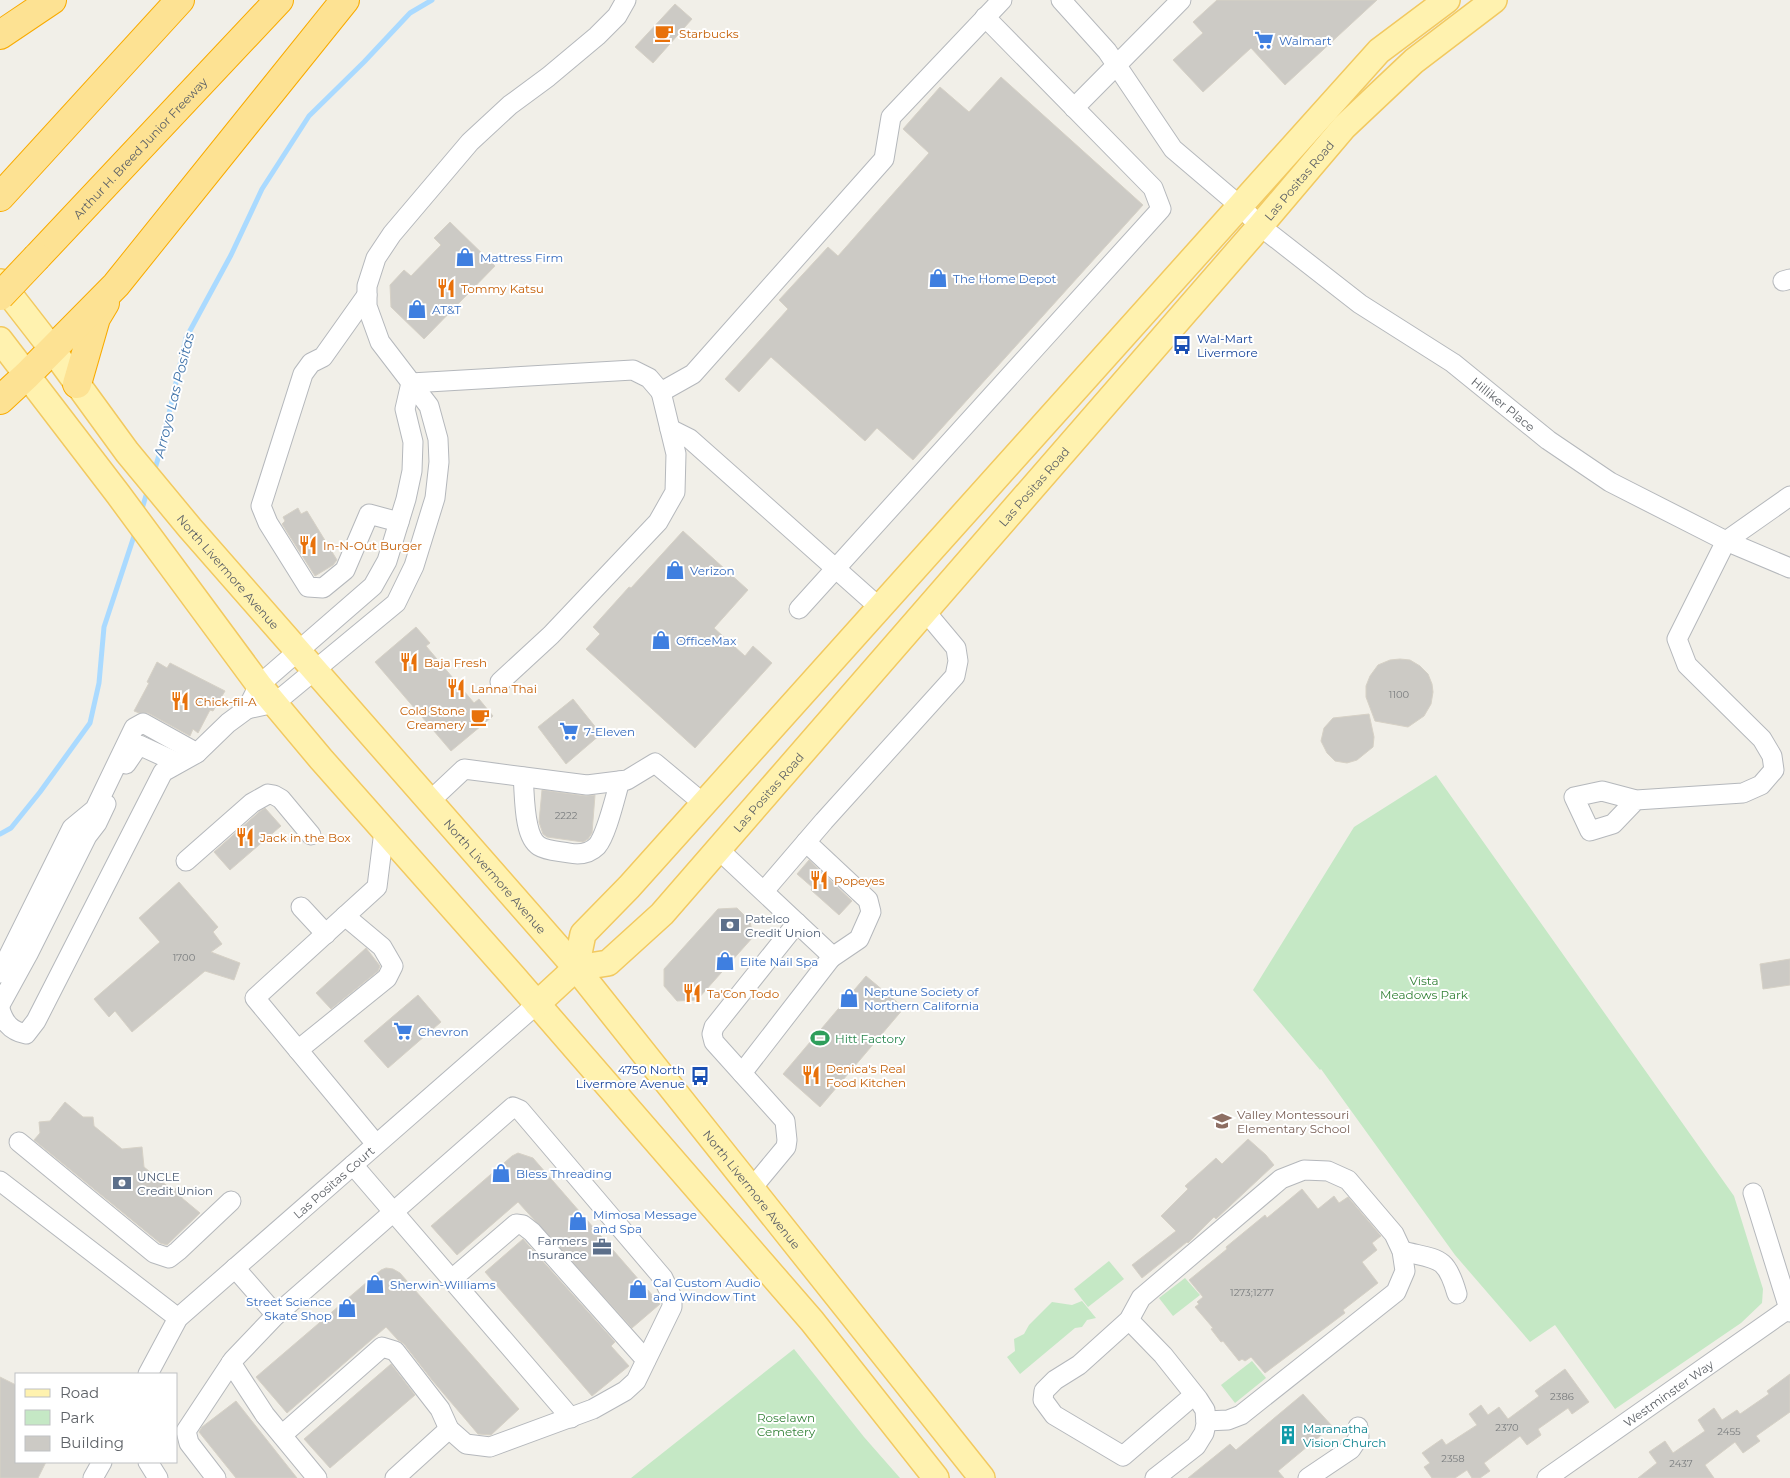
<svg xmlns="http://www.w3.org/2000/svg" width="1790" height="1478" font-family="Montserrat,sans-serif">
  <style>
    .green { fill: #c5e8c5 }
    .lines { fill: none; stroke-linecap: round; stroke-linejoin: round }
    .stream { stroke: #aadaff; stroke-width: 5 }
    .building { fill: #cccac5; stroke: #d6d1c6 }
    .minor-casing { stroke: #b5b8bc; stroke-width: 21 }
    .major-casing { stroke: #f2c960; stroke-width: 28 }
    .highway-casing { stroke: #f9ab00; stroke-width: 30 }
    .minor { stroke: #fff; stroke-width: 19 }
    .major { stroke: #fff2af; stroke-width: 25 }
    .highway { stroke: #fde293; stroke-width: 28 }
    .highway-bridge-casing { stroke: #f9ab00; stroke-width: 30; stroke-linecap: butt }
    .highway-bridge { stroke: #fde293; stroke-width: 28 }
    .labels { text-anchor: middle; dominant-baseline: central; stroke-width: 4; stroke-linejoin: round; paint-order: stroke }
    .number-label { font-size: 10px; fill: #7a7d7f }
    .food-label { font-size: 12px; fill: #c56008; stroke: #fff; text-anchor: start }
    .shop-label { font-size: 12px; fill: #366cbe; stroke: #fff; text-anchor: start }
    .street-label { font-size: 12px; fill: #5f6368; stroke: #fff }
    .transit-label { font-size: 12px; fill: #164399; stroke: #fff; text-anchor: start }
    .service-label { font-size: 12px; fill: #4e5e75; stroke: #fff; text-anchor: start }
    .park-label { font-size: 12px; fill: #348238; stroke: #fff }
    .leisure-label { font-size: 12px; fill: #27864d; stroke: #fff; text-anchor: start }
    .education-label { font-size: 12px; fill: #785e54; stroke: #fff; text-anchor: start }
    .culture-label { font-size: 12px; fill: #0d838f; stroke: #fff; text-anchor: start }
    .water-label { font-size: 14px; font-style: italic; fill: #4174aa; stroke: #fff }
  </style>
  <rect width="100%" height="100%" fill="#f1efe8"/>
  <g class="green">
    <path d="M1436 775 1734 1196 1763 1289 1762 1303 1741 1323 1615 1409 1555 1325 1530 1342 1455 1255 1321 1069 1320 1070 1253 990 1354 827Z"/>
    <path d="M1109 1261 1124 1279 1088 1307 1074 1289Z"/>
    <path d="M1185 1278 1200 1295 1173 1316 1159 1298Z"/>
    <path d="M1082 1301 1096 1318 1087 1320 1082 1327 1075 1328 1020 1374 1007 1357 1015 1351 1014 1339 1024 1334 1029 1325 1052 1302 1072 1305Z"/>
    <path d="M794 1349 864 1437 900 1478H631Z"/>
    <path d="M1252 1361 1266 1378 1235 1403 1221 1385Z"/>
  </g>
  <g class="lines">
    <g class="stream">
      <path d="M154 472 162 445 186 338 231 255 262 189 309 116 364 62 410 13 432 0"/>
      <path d="M141 512 148 489"/>
      <path d="M0 834 11 828 40 792 90 723 99 683 104 627 136 530"/>
    </g>
  </g>
  <g class="building">
    <path d="M1217 0H1377L1285 85 1251 48 1203 92 1173 60 1203 33 1193 22Z"/>
    <path d="M675 4 692 19 653 63 635 47Z"/>
    <path d="M1001 77 1143 205 913 460 877 428 865 441 771 357 739 392 725 379 788 309 779 300 828 247 838 256 929 153 903 129 940 87 969 112Z"/>
    <path d="M450 222 495 266 424 339 391 307 390 285 404 270 411 276 441 245 434 238Z"/>
    <path d="M298 508 301 514 307 511 337 560 333 565 315 576 282 524 285 521 283 517Z"/>
    <path d="M683 531 748 590 714 628 745 656 753 646 772 663 695 748 586 649 600 634 593 627 629 587 631 588Z"/>
    <path d="M416 627 430 643 426 646 474 703 479 699 493 716 451 751 375 662Z"/>
    <path d="M1400 659 1410 660 1420 666 1428 674 1432 684 1433 692 1431 704 1424 716 1408 727 1375 721 1366 697V686L1370 676 1378 665 1390 660Z"/>
    <path d="M157 662 167 668 170 663 225 691 213 711 210 710 198 733 193 729 190 736 148 713H139L134 711 149 683 147 682Z"/>
    <path d="M573 699 601 734 566 764 538 727Z"/>
    <path d="M1369 714 1374 737 1373 747 1357 760 1347 763 1335 761 1327 753 1321 741 1324 728 1333 718Z"/>
    <path d="M542 790 586 796 595 795 592 833 588 839 583 842 547 837 543 834 539 822Z"/>
    <path d="M265 808 281 826 230 870 214 852 259 812Z"/>
    <path d="M809 860 852 901 839 915 811 890 812 887 797 874Z"/>
    <path d="M179 882 218 927 213 932 222 944 211 952 240 963 234 980 205 971 132 1032 115 1011 109 1017 94 999 160 942 139 918Z"/>
    <path d="M737 908 750 921 753 937 697 1000 677 1001 664 986V969L718 909Z"/>
    <path d="M366 948 380 966 378 971 331 1009 316 993Z"/>
    <path d="M1790 959V985L1763 989 1760 964Z"/>
    <path d="M866 976 904 1008 820 1107 783 1074Z"/>
    <path d="M418 995 441 1022 388 1068 364 1041Z"/>
    <path d="M65 1102 83 1117H93L94 1126 122 1149 142 1147 144 1167 171 1189 181 1188 182 1198 200 1213 167 1245 160 1243 34 1140 40 1133 39 1122 50 1121Z"/>
    <path d="M1248 1139 1266 1155 1274 1165 1216 1219 1214 1217 1188 1243 1187 1242 1142 1278 1132 1265 1176 1231 1161 1216 1188 1189 1185 1186 1216 1158 1222 1164Z"/>
    <path d="M518 1153 533 1158 660 1304 632 1328 518 1202 457 1255 431 1226 512 1156Z"/>
    <path d="M1302 1189 1318 1209 1334 1196 1339 1203 1348 1197 1381 1236 1372 1243 1377 1250 1362 1262 1378 1283 1343 1310 1345 1313 1265 1373 1251 1357 1245 1361 1242 1359 1239 1361 1223 1341 1221 1342 1211 1329 1213 1328 1195 1307 1199 1304 1197 1302 1203 1297 1189 1280 1227 1249 1226 1247 1265 1215 1267 1218Z"/>
    <path d="M523 1239 615 1342 611 1346 629 1366 592 1396 485 1272Z"/>
    <path d="M386 1268 393 1269 400 1273 519 1409 491 1435 478 1434 432 1380 404 1344 398 1340 386 1327 287 1413 256 1377 381 1270Z"/>
    <path d="M391 1364 415 1395 330 1468 304 1439Z"/>
    <path d="M1565 1369 1589 1402 1572 1414 1568 1408 1538 1429 1541 1435 1527 1445 1520 1436 1484 1463 1490 1471 1480 1478H1472L1467 1470 1455 1478H1432L1424 1467 1430 1463 1422 1453 1442 1439 1446 1445 1477 1425 1469 1414 1481 1405 1488 1415 1499 1407 1508 1419 1539 1396 1535 1391Z"/>
    <path d="M1790 1374V1412L1756 1436 1760 1441 1743 1453 1735 1442 1705 1465 1714 1478H1638L1657 1463 1649 1452 1665 1441 1673 1453 1705 1431 1698 1420 1714 1408 1722 1420 1737 1410 1740 1414 1769 1394 1767 1391Z"/>
    <path d="M0 1377 16 1385V1462H46L38 1478H0Z"/>
    <path d="M1303 1394 1332 1426 1278 1471 1284 1478H1188L1230 1444 1236 1450Z"/>
    <path d="M236 1401 297 1478H236L199 1432 202 1427Z"/>
  </g>
  <g class="lines">
    <g class="minor-casing">
      <g id="minor">
        <path id="s1" d="M1061 0 1107 51 1173 149 1240 206 1260 226 1360 304 1453 363 1548 440 1610 482 1726 541 1790 568"/>
        <path d="M1074 108 1181 0"/>
        <path d="M1783 281 1790 279"/>
        <path d="M367 295 323 357 311 363 303 374 261 506 268 523 308 587 323 588 345 570 369 514 399 522"/>
        <path d="M411 383 633 370 649 378 661 392 693 374 884 159 891 117 1002 0"/>
        <path d="M670 429 690 439 880 608"/>
        <path d="M799 609 1161 209 1153 188 985 17"/>
        <path d="M500 682 551 635 658 522 675 492 676 454 661 392"/>
        <path d="M247 709 275 703 396 603 414 566 435 498 439 462 438 439 429 406 380 342 367 306V286L376 258 392 234 470 142 510 105 548 77 597 36 617 16 626 0"/>
        <path d="M126 764 139 745 178 763"/>
        <path d="M523 777C525 794 523 836 539 846 547 851 559 851 569 853 579 855 589 854 597 846 607 834 615 797 620 781"/>
        <path d="M1636 800 1613 824 1590 831 1574 797 1602 791 1636 800 1743 793 1761 785 1774 770 1772 756 1762 739 1687 665 1677 639 1726 541 1790 496"/>
        <path d="M430 801 464 769 587 785 627 780 655 763 704 804"/>
        <path d="M806 842 868 900 871 912 859 939 831 958"/>
        <path d="M718 849 830 954 831 958 742 1073"/>
        <path d="M186 861 252 803 268 794 274 795 281 799 311 835"/>
        <path d="M764 891 824 821 955 676 958 661 956 648 925 611"/>
        <path d="M301 907 326 934"/>
        <path d="M0 973 72 828 95 809 134 728 143 723 197 753"/>
        <path d="M0 1005 28 954 87 836 97 823 106 804"/>
        <path d="M0 1009C4 1023 11 1031 26 1034L36 1021 163 772 197 753 228 723 247 709 259 685 373 586 387 561 406 499 412 471 413 442 405 409 411 383"/>
        <path d="M298 1050 387 978 393 966 382 947 345 916"/>
        <path d="M19 1142 154 1253 169 1258 178 1251 231 1201"/>
        <path d="M376 1144 255 998 377 887 384 831"/>
        <path d="M353 1165 571 1418"/>
        <path d="M0 1181 178 1318"/>
        <path d="M752 1188 786 1147 787 1140 785 1121 714 1042 712 1034 714 1027 797 923"/>
        <path d="M1753 1193 1790 1312"/>
        <path d="M1402 1251C1438 1260 1446 1255 1457 1294"/>
        <path d="M235 1268 276 1315"/>
        <path d="M452 1279 516 1224 523 1225 532 1232 646 1360"/>
        <path d="M1129 1320 1163 1355 1198 1399 1205 1410 1206 1424 1204 1433 1196 1446 1155 1478"/>
        <path d="M231 1363 265 1415 317 1478"/>
        <path id="s2" d="M148 1374 178 1318 537 1004"/>
        <path d="M1194 1395 1123 1456 1054 1415 1043 1400 1044 1391 1055 1380 1079 1365 1129 1320 1141 1298 1281 1179 1304 1170 1328 1171 1348 1180 1394 1234 1402 1251 1405 1271 1396 1292 1241 1415 1228 1420 1206 1421"/>
        <path d="M148 1462 158 1478"/>
        <path d="M93 1478 102 1462"/>
        <path d="M216 1478 189 1443 186 1431 233 1360 276 1315 513 1107 520 1110 663 1278 672 1297V1307L636 1381 625 1391 593 1409 490 1447 466 1444 449 1429 440 1409 395 1351 382 1347 282 1435"/>
        <path d="M395 1478 449 1429"/>
        <path d="M1308 1478 1351 1449 1359 1437 1358 1427"/>
        <path id="s3" d="M1547 1478 1788 1309"/>
      </g>
    </g>
    <g class="major-casing">
      <g id="major">
        <path id="s4" d="M0 282 52 349 127 452 190 528 576 968 982 1478"/>
        <path d="M0 340 118 494 259 685 321 759 513 976 812 1321 936 1478"/>
        <path d="M576 968 583 934 629 887 1379 51 1447 0"/>
        <path id="s5" d="M537 1004 576 968 608 963 662 914 1260 226 1344 127 1414 61 1494 0"/>
      </g>
    </g>
    <g class="highway-casing">
      <g id="highway">
        <path d="M0 35 52 0"/>
        <path d="M0 197 180 0"/>
        <path id="s6" d="M37 257 279 0"/>
        <path d="M77 384 96 318 105 303"/>
        <path d="M0 400 27 375 116 285 345 0"/>
      </g>
    </g>
    <use href="#minor" class="minor"/>
    <use href="#major" class="major"/>
    <use href="#highway" class="highway"/>
    <g class="highway-bridge-casing">
      <path id="highway-bridge" d="M0 296 37 257"/>
    </g>
    <use href="#highway-bridge" class="highway-bridge"/>
  </g>
  <defs>
    <g id="cafe-bare" transform="scale(1.5)"><path d="M-5.5-4.5H6V0H3Q3 3.5 0 3.5H-2.5Q-5.5 3.5-5.5 0ZM3-3.2v2h1.7v-2ZM-6 4.5H4V6H-6Z" fill="#e8710a" stroke="#fff" stroke-width="2.5" paint-order="stroke"/></g>
    <g id="supermarket-bare" transform="scale(1.5)"><path d="M-6-5.5h2.5l.6 2H6L4.5 2H-2.5L-4.4-4H-6ZM-1.5 3.2a1.3 1.3 0 1 0 .1 0ZM3 3.2a1.3 1.3 0 1 0 .1 0Z" fill="#3f7fe0" stroke="#fff" stroke-width="2.5" paint-order="stroke"/></g>
    <g id="shop-bare" transform="scale(1.5)"><path d="M-5-2.5h2.3a2.7 3.5 0 0 1 5.4 0H5L5.5 6h-11ZM-1.5-2.5h3a1.5 2.3 0 0 0-3 0Z" fill="#3f7fe0" stroke="#fff" stroke-width="2.5" paint-order="stroke"/></g>
    <g id="restaurant-bare" transform="scale(1.5)"><path d="M-5-6h1v4h1v-4h1v4h1v-4h1v5L-1.5 .5V6h-2V.5L-5-1ZM5-6V6H3V1.5H1.5Q1.5-4 5-6Z" fill="#e8710a" stroke="#fff" stroke-width="2.5" paint-order="stroke"/></g>
    <g id="bus-bare" transform="scale(1.5)"><path d="M-5-6H5V4H4V6H2V4H-2V6H-4V4H-5ZM-3.5-4V0h7V-4ZM-3.5 1.2v1.5H-2V1.2ZM2 1.2v1.5H3.5V1.2Z" fill="#1a4fb4" stroke="#fff" stroke-width="2.5" paint-order="stroke"/></g>
    <g id="bank-bare" transform="scale(1.5)"><path d="M-6-4H6V4H-6ZM0-2.3a2.3 2.3 0 1 0 0 4.6a2.3 2.3 0 1 0 0-4.6Z" fill="#5c6f8a" stroke="#fff" stroke-width="2.5" paint-order="stroke"/></g>
    <g id="stadium-bare" transform="scale(1.5)"><path d="M0-5a6.5 5 0 1 0 0 10a6.5 5 0 1 0 0-10ZM-3.5-1.8h7v3.6h-7Z" fill="#2e9e5b" stroke="#fff" stroke-width="2.5" paint-order="stroke"/></g>
    <g id="school-bare" transform="scale(1.5)"><path d="M0-5L7-2L0 1L-7-2ZM-4 1L0 2.5L4 1V4Q0 6-4 4Z" fill="#8d6e63" stroke="#fff" stroke-width="2.5" paint-order="stroke"/></g>
    <g id="office-bare" transform="scale(1.5)"><path d="M-6-3h4V-5.5h4V-3h4V5H-6ZM-1-4.5V-3h2v-1.5ZM-6 0V1H6V0Z" fill="#5c6f8a" stroke="#fff" stroke-width="2.5" paint-order="stroke"/></g>
    <g id="building-bare" transform="scale(1.5)"><path d="M-4-6H4V6H1V3H-1V6H-4ZM-2.5-4.3h1.7v1.8h-1.7ZM.8-4.3h1.7v1.8H.8ZM-2.5-1h1.7V.8h-1.7ZM.8-1h1.7V.8H.8Z" fill="#0f9aa8" stroke="#fff" stroke-width="2.5" paint-order="stroke"/></g>
  </defs>
  <g fill-rule="evenodd">
    <use href="#cafe-bare" x="664" y="33"/>
    <use href="#supermarket-bare" x="1264" y="40"/>
    <use href="#shop-bare" x="465" y="257"/>
    <use href="#shop-bare" x="938" y="278"/>
    <use href="#restaurant-bare" x="446" y="288"/>
    <use href="#shop-bare" x="417" y="309"/>
    <use href="#bus-bare" x="1182" y="345"/>
    <use href="#restaurant-bare" x="308" y="545"/>
    <use href="#shop-bare" x="675" y="570"/>
    <use href="#shop-bare" x="661" y="640"/>
    <use href="#restaurant-bare" x="409" y="662"/>
    <use href="#restaurant-bare" x="456" y="688"/>
    <use href="#restaurant-bare" x="180" y="701"/>
    <use href="#cafe-bare" x="480" y="717"/>
    <use href="#supermarket-bare" x="569" y="731"/>
    <use href="#restaurant-bare" x="245" y="837"/>
    <use href="#restaurant-bare" x="819" y="880"/>
    <use href="#bank-bare" x="730" y="925"/>
    <use href="#shop-bare" x="725" y="961"/>
    <use href="#restaurant-bare" x="692" y="993"/>
    <use href="#shop-bare" x="849" y="998"/>
    <use href="#supermarket-bare" x="403" y="1031"/>
    <use href="#stadium-bare" x="820" y="1038"/>
    <use href="#restaurant-bare" x="811" y="1075"/>
    <use href="#bus-bare" x="700" y="1076"/>
    <use href="#school-bare" x="1222" y="1121"/>
    <use href="#shop-bare" x="501" y="1173"/>
    <use href="#bank-bare" x="122" y="1183"/>
    <use href="#shop-bare" x="578" y="1221"/>
    <use href="#office-bare" x="602" y="1247"/>
    <use href="#shop-bare" x="375" y="1284"/>
    <use href="#shop-bare" x="638" y="1289"/>
    <use href="#shop-bare" x="347" y="1308"/>
    <use href="#building-bare" x="1288" y="1435"/>
  </g>
  <g class="labels">
    <g class="number-label">
      <text x="1399" y="694">1100</text>
      <text x="566" y="815">2222</text>
      <text x="184" y="957">1700</text>
      <text x="1252" y="1292">1273;1277</text>
      <text x="1562" y="1396">2386</text>
      <text x="1507" y="1427">2370</text>
      <text x="1729" y="1431">2455</text>
      <text x="1453" y="1458">2358</text>
      <text x="1681" y="1463">2437</text>
    </g>
    <g class="food-label">
      <text x="679" y="33">Starbucks</text>
      <text x="461" y="288">Tommy Katsu</text>
      <text x="323" y="545">In-N-Out Burger</text>
      <text x="424" y="662">Baja Fresh</text>
      <text x="471" y="688">Lanna Thai</text>
      <text x="195" y="701">Chick-fil-A</text>
      <text x="465" y="710" text-anchor="end">Cold Stone<tspan x="465" dy="14">Creamery</tspan></text>
      <text x="260" y="837">Jack in the Box</text>
      <text x="834" y="880">Popeyes</text>
      <text x="707" y="993">Ta'Con Todo</text>
      <text x="826" y="1068">Denica's Real<tspan x="826" dy="14">Food Kitchen</tspan></text>
    </g>
    <g class="shop-label">
      <text x="1279" y="40">Walmart</text>
      <text x="480" y="257">Mattress Firm</text>
      <text x="953" y="278">The Home Depot</text>
      <text x="432" y="309">AT&amp;T</text>
      <text x="690" y="570">Verizon</text>
      <text x="676" y="640">OfficeMax</text>
      <text x="584" y="731">7-Eleven</text>
      <text x="740" y="961">Elite Nail Spa</text>
      <text x="864" y="991">Neptune Society of<tspan x="864" dy="14">Northern California</tspan></text>
      <text x="418" y="1031">Chevron</text>
      <text x="516" y="1173">Bless Threading</text>
      <text x="593" y="1214">Mimosa Message<tspan x="593" dy="14">and Spa</tspan></text>
      <text x="653" y="1282">Cal Custom Audio<tspan x="653" dy="14">and Window Tint</tspan></text>
      <text x="390" y="1284">Sherwin-Williams</text>
      <text x="332" y="1301" text-anchor="end">Street Science<tspan x="332" dy="14">Skate Shop</tspan></text>
    </g>
    <g class="street-label">
      <text stroke="none"><textPath href="#s6" startOffset="150">Arthur H. Breed Junior Freeway</textPath></text>
      <text stroke="none"><textPath href="#s5" startOffset="1130">Las Positas Road</textPath></text>
      <text stroke="none"><textPath href="#s1" startOffset="605">Hilliker Place</textPath></text>
      <text stroke="none"><textPath href="#s5" startOffset="725">Las Positas Road</textPath></text>
      <text stroke="none"><textPath href="#s4" startOffset="369">North Livermore Avenue</textPath></text>
      <text stroke="none"><textPath href="#s5" startOffset="320">Las Positas Road</textPath></text>
      <text stroke="none"><textPath href="#s4" startOffset="774">North Livermore Avenue</textPath></text>
      <text stroke="none"><textPath href="#s2" startOffset="270">Las Positas Court</textPath></text>
      <text stroke="none"><textPath href="#s4" startOffset="1179">North Livermore Avenue</textPath></text>
      <text stroke="none"><textPath href="#s3" startOffset="148">Westminster Way</textPath></text>
    </g>
    <g class="transit-label">
      <text x="1197" y="338">Wal-Mart<tspan x="1197" dy="14">Livermore</tspan></text>
      <text x="685" y="1069" text-anchor="end">4750 North<tspan x="685" dy="14">Livermore Avenue</tspan></text>
    </g>
    <g class="service-label">
      <text x="745" y="918">Patelco<tspan x="745" dy="14">Credit Union</tspan></text>
      <text x="137" y="1176">UNCLE<tspan x="137" dy="14">Credit Union</tspan></text>
      <text x="587" y="1240" text-anchor="end">Farmers<tspan x="587" dy="14">Insurance</tspan></text>
    </g>
    <g class="park-label">
      <text x="1424" y="980">Vista<tspan x="1424" dy="14">Meadows Park</tspan></text>
      <text x="786" y="1417">Roselawn<tspan x="786" dy="14">Cemetery</tspan></text>
    </g>
    <g class="leisure-label">
      <text x="835" y="1038">Hitt Factory</text>
    </g>
    <g class="education-label">
      <text x="1237" y="1114">Valley Montessouri<tspan x="1237" dy="14">Elementary School</tspan></text>
    </g>
    <g class="culture-label">
      <text x="1303" y="1428">Maranatha<tspan x="1303" dy="14">Vision Church</tspan></text>
    </g>
    <g class="water-label">
      <text transform="translate(174 395) rotate(-76)">Arroyo Las Positas</text>
    </g>
  </g>
  <rect x="15" y="1373" width="162" height="90" fill="#ffffff" stroke="#bfc1c3"/>
  <rect x="25" y="1389" width="25" height="8" fill="#fff2af" stroke="#bfc1c3"/>
  <text x="60" y="1398" font-size="15" fill="#5f6368">Road</text>
  <rect x="25" y="1410" width="25" height="15" fill="#c5e8c5" stroke="#bfc1c3"/>
  <text x="60" y="1423" font-size="15" fill="#5f6368">Park</text>
  <rect x="25" y="1436" width="25" height="15" fill="#cccac5" stroke="#bfc1c3"/>
  <text x="60" y="1448" font-size="15" fill="#5f6368">Building</text>
</svg>
